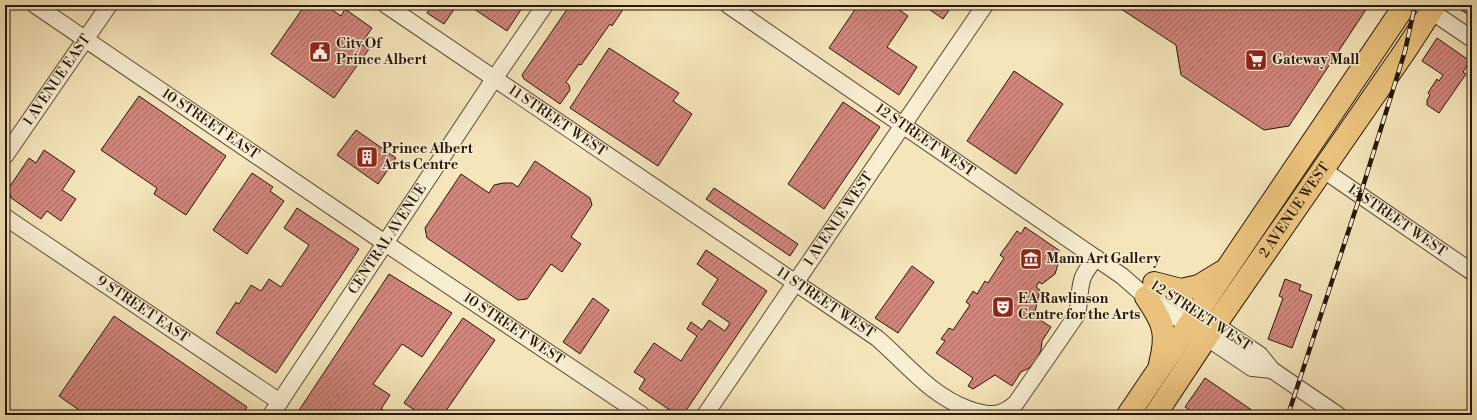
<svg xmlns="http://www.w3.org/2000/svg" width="1477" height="420" font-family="'Libre Bodoni',serif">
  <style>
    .building { fill: url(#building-hatch); stroke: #261709 }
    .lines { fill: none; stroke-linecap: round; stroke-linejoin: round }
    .minor-casing { stroke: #5a4a35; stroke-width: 18 }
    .highway-casing { stroke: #261709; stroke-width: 24 }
    .minor { stroke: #f8eed2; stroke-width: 16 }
    .highway { stroke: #eac27d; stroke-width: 22 }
    .rail-casing { stroke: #261709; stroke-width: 4.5 }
    .rail { stroke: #f8eed2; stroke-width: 3; stroke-dasharray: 9; stroke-linecap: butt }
    .labels { text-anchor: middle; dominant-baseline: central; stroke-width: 3; stroke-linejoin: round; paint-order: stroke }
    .poi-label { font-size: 14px; font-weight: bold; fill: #261709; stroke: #f8eed2; text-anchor: start }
    .street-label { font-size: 14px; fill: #261709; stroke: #f8eed2 }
  </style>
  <defs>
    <pattern id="building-hatch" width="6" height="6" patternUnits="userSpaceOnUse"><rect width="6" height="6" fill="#d0867c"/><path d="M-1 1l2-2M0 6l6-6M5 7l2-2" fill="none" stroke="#a96d64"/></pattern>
  </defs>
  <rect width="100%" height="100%" fill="#f5e5ba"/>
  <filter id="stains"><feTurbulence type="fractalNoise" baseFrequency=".005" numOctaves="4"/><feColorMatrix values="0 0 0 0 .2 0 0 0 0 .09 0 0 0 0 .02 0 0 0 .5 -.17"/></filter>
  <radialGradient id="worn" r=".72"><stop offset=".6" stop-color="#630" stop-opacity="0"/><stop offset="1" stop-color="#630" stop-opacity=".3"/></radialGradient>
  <g class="building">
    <path d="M305 5H325L341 16 345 9 372 28 361 44 369 49 334 98 271 54Z"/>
    <path d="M432 5H457L444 24 427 13Z"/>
    <path d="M468 5H524L507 31Z"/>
    <path d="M570 5H619L624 8 612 26 610 24 581 65 579 64 566 82 569 85 570 90 560 104 524 79 522 75Z"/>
    <path d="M858 5H892L908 16 887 47 917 67 899 95 829 48Z"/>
    <path d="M923 5H951L952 6 943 19Z"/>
    <path d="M1115 5H1369L1289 126 1264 130 1181 75 1176 45Z"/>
    <path d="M1456 5H1472V17L1455 6Z"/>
    <path d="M1437 38 1470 61 1463 72 1466 74 1439 113 1427 105V100L1430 95 1428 93 1437 79 1439 81 1443 75 1422 61Z"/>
    <path d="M609 48 679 93 673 101 692 114 658 166 570 108Z"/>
    <path d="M1014 71 1063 104 1016 174 967 141Z"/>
    <path d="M139 96 226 156 186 215 154 194 157 188 101 150Z"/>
    <path d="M843 102 880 127 824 209 788 184Z"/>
    <path d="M356 130 396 158 378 184 337 155Z"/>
    <path d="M44 150 75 171 62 190 76 199 61 221 47 211 41 219 10 197 11 195 6 192 29 158 36 163Z"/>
    <path d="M535 161 590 198 592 205 571 237 581 244 562 272 551 264 527 299 518 300 427 238 425 228 461 174 489 193 494 185 503 183H512L518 187Z"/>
    <path d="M252 173 273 187 270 191 284 201 247 254 213 230Z"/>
    <path d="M714 188 798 244 790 256 706 199Z"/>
    <path d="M297 208 359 249 276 373 216 333 236 302 239 304 251 285 261 291 269 279 281 287 309 245 284 228Z"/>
    <path d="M1025 227 1060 251 1055 258 1059 261 1055 274 1042 284 1039 282 1036 287 1040 290 1034 316 1051 327 1042 341 1041 350 1037 359 1029 368 1021 372 1012 386 995 375 973 389 968 386 973 378 936 353 945 341 941 339 949 328 953 330 970 305 966 302 973 291 977 294 985 281 988 283 1004 258 1000 255 1017 231 1021 234Z"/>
    <path d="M706 250 767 291 685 412 677 415 639 389 645 379 634 372 654 343 681 361 697 336 687 329 691 322 702 330 709 320 725 331 730 323 702 304 718 279 697 264Z"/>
    <path d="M912 266 934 282 898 333 875 318Z"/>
    <path d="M389 274 452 313 422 357 402 344 373 384 390 395 381 409 387 412 385 415H296Z"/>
    <path d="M1285 279 1301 285 1299 290 1312 295 1292 348 1268 339 1283 298 1279 296Z"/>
    <path d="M593 298 609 310 580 354 563 342Z"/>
    <path d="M114 316 247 407 242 415H86L59 396Z"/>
    <path d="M463 318 495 340 443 415H422L404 403Z"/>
    <path d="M1205 378 1259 415H1197L1185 407Z"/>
  </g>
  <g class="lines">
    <g class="minor-casing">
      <g id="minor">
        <path id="s1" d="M35 5 385 243 642 415"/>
        <path id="s2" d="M386 5 877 338C907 364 930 395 968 409 987 416 1001 417 1016 403L1076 316C1081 303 1078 290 1083 277 1086 270 1091 264 1096 258"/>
        <path id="s3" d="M728 5 1122 276 1146 297 1252 368 1272 370"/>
        <path d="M1431 11 1472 39"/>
        <path id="s4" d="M5 156 109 5"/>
        <path id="s5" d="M1322 169 1472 272"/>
        <path id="s6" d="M5 217 280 402"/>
        <path d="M1163 289 1260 355 1272 370 1338 415"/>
        <path id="s7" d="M271 415 494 79 545 5"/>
        <path id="s8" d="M705 415 985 5"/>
      </g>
    </g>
    <g class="highway-casing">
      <g id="highway">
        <path d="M1154 283 1181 290 1199 286 1222 272"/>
        <path d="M1146 297C1164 323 1168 333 1160 364"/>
        <path d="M1128 415 1405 5"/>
        <path id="s9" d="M1155 415 1206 338 1405 51 1435 5"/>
      </g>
    </g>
    <use href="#minor" class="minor"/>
    <use href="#highway" class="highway"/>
    <g class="rail-casing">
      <path id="rail" d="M1288 415 1360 196 1405 51 1415 5"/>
    </g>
    <use href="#rail" class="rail"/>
  </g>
  <defs>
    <g id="civic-square" transform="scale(1.15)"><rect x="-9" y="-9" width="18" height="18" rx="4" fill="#8f2418" stroke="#f8eed2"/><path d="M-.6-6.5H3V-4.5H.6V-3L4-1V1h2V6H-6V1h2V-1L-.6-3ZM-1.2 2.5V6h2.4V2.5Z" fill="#fff"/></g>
    <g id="supermarket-square" transform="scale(1.15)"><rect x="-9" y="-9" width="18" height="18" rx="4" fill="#8f2418" stroke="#f8eed2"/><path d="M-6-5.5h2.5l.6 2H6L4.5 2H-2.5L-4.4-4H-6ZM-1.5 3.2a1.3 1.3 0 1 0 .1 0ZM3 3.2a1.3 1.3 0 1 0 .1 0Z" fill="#fff"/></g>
    <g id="building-square" transform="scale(1.15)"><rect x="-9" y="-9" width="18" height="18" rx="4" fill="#8f2418" stroke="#f8eed2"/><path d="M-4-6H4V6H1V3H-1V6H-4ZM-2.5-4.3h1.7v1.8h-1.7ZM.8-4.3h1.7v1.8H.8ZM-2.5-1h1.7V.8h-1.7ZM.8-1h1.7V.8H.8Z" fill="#fff"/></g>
    <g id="museum-square" transform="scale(1.15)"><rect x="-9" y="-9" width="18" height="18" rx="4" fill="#8f2418" stroke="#f8eed2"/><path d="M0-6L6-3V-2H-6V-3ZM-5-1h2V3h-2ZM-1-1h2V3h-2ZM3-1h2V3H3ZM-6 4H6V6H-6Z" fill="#fff"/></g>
    <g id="theatre-square" transform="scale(1.15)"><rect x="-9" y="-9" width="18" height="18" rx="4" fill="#8f2418" stroke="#f8eed2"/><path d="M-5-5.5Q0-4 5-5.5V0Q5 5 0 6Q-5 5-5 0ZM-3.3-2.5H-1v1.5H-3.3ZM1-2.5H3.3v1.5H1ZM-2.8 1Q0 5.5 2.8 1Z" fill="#fff"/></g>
  </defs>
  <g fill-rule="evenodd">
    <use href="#civic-square" x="320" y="52"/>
    <use href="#supermarket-square" x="1256" y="60"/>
    <use href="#building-square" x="367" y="157"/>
    <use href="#museum-square" x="1031" y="259"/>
    <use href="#theatre-square" x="1003" y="307"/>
  </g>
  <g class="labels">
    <g class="poi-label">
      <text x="336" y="44">City Of<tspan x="336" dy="16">Prince Albert</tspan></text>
      <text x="1272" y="60">Gateway Mall</text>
      <text x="382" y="149">Prince Albert<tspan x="382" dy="16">Arts Centre</tspan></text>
      <text x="1046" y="259">Mann Art Gallery</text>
      <text x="1018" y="299">EA Rawlinson<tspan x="1018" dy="16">Centre for the Arts</tspan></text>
    </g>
    <g class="street-label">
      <text stroke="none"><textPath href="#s4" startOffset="92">1 AVENUE EAST</textPath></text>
      <text stroke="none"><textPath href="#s2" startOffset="207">11 STREET WEST</textPath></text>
      <text stroke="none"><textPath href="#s1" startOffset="212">10 STREET EAST</textPath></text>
      <text stroke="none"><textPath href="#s3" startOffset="239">12 STREET WEST</textPath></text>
      <text stroke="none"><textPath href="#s9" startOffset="248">2 AVENUE WEST</textPath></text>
      <text stroke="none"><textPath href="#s8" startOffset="237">1 AVENUE WEST</textPath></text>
      <text stroke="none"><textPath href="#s5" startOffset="91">13 STREET WEST</textPath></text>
      <text stroke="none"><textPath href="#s7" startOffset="211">CENTRAL AVENUE</textPath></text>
      <text stroke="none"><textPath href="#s2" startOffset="531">11 STREET WEST</textPath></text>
      <text stroke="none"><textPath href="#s6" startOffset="166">9 STREET EAST</textPath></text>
      <text transform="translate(1201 316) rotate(33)">12 STREET WEST</text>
      <text stroke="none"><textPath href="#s1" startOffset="578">10 STREET WEST</textPath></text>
    </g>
  </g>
  <rect width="1477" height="420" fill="none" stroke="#f5e5ba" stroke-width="20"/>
  <rect x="6" y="6" width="1465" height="408" fill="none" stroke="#261709" stroke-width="2"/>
  <rect x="10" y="10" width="1457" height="400" fill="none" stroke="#261709"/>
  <rect width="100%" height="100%" filter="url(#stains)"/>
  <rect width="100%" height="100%" fill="url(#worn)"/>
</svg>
